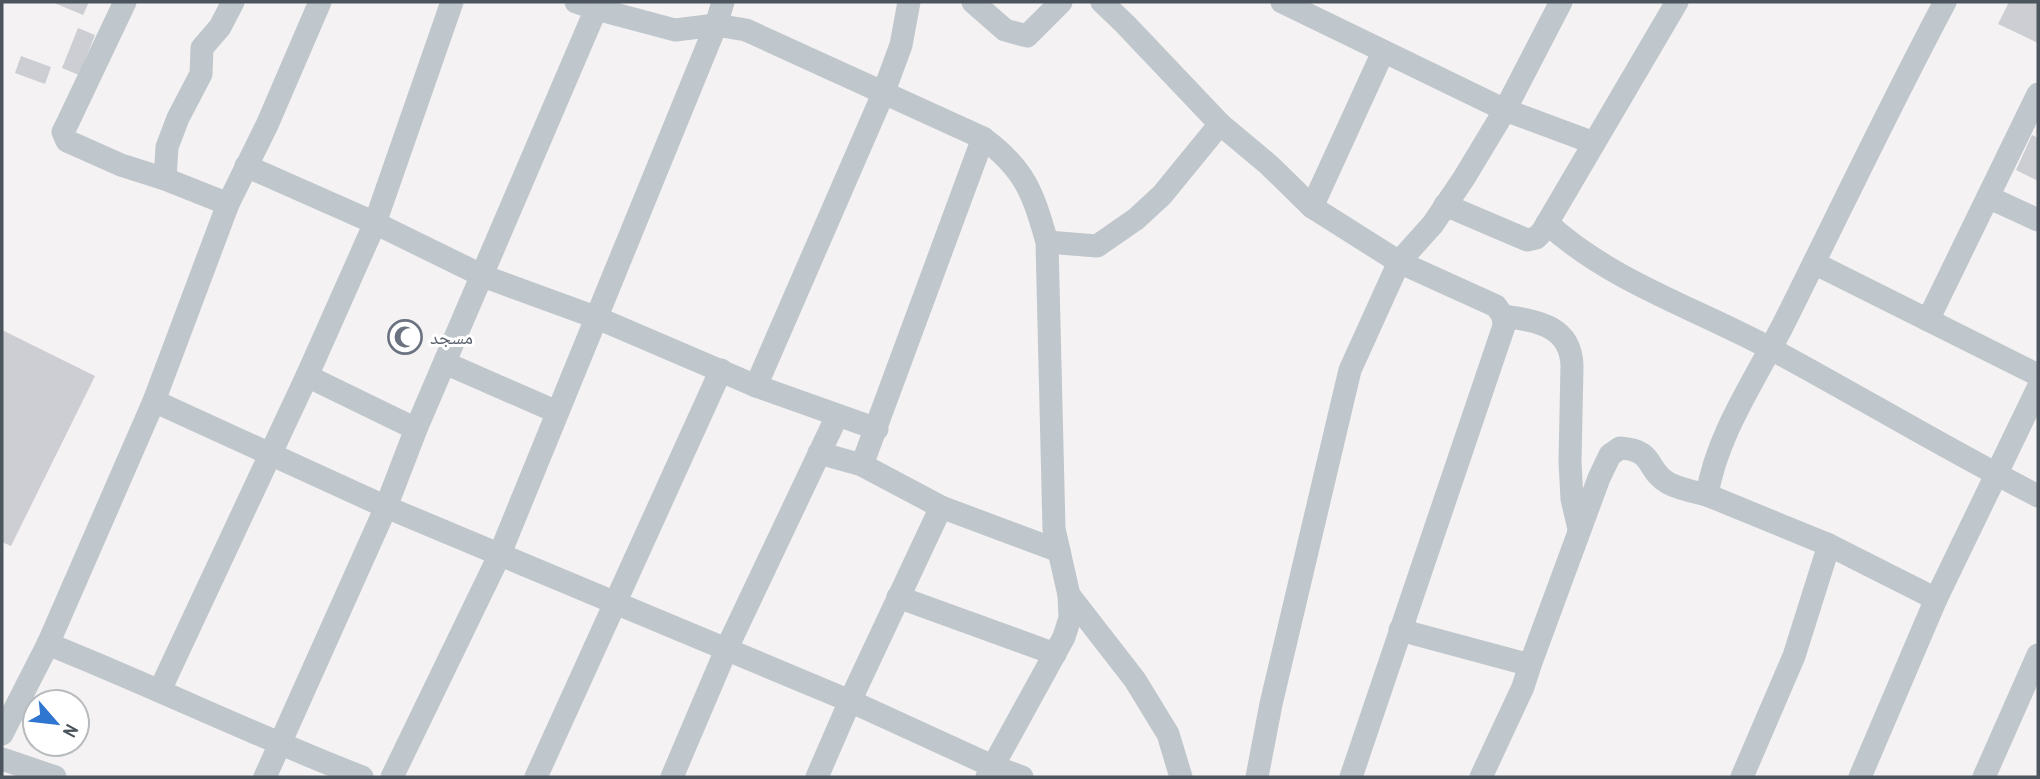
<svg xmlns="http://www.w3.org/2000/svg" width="2040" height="779" font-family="'Archivo Narrow','Noto Naskh Arabic',sans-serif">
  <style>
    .building { fill: #cdced3 }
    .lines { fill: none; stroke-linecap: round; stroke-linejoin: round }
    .minor { stroke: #bfc6cc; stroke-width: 23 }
    .labels { text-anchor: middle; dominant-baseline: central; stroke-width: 6; stroke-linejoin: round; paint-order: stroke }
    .worship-label { font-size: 19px; fill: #5b616d; stroke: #fff; text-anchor: start }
  </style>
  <rect width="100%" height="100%" fill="#f4f2f2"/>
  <g class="building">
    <path d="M52 2H89L83 15Z"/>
    <path d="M2009 2H2038V43L1998 24Z"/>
    <path d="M78 28 95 35 79 75 62 68Z"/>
    <path d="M21 56 51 67 45 84 15 73Z"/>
    <path d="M2032 135 2038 138V181L2016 170Z"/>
    <path d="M2 330 95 376 11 546 2 542Z"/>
  </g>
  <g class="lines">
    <g class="minor">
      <path d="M125 2 68 122 63 132 67 141 121 165 165 179 228 204"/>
      <path d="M576 2 596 9 675 30 716 25 746 30 983 138C1025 169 1033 193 1047 242L1054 529 1069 595 1135 680 1168 734 1181 777"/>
      <path d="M973 2 1005 30 1027 36 1061 2"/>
      <path d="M1102 2 1125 24 1220 124 1269 165 1312 207 1399 262 1496 306 1503 316 1504 326 1351 777"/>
      <path d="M1282 2 1505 110 1594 143"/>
      <path d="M246 166 375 223 483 276 595 317 756 386 877 429"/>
      <path d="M165 179 167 147 178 118 201 74 202 48 220 27 233 2"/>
      <path d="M1988 197 2038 220"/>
      <path d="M1445 205 1527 240 1536 238 1542 232 1677 2"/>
      <path d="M1312 207 1383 52"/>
      <path d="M1547 223C1611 282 1698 309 1773 350 1862 398 1948 450 2038 496"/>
      <path d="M1047 242 1097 246 1136 219 1162 195 1220 124"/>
      <path d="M1814 263 2038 375"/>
      <path d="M1503 316C1536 321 1571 325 1572 366L1570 462 1572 499 1579 529"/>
      <path d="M1928 320 2038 94"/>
      <path d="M445 363 557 412"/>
      <path d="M307 376 416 429"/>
      <path d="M756 386 883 94 901 45 909 2"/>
      <path d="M154 401 386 507 850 701 992 766 1022 777"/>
      <path d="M819 453 862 465 941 507 1059 551"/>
      <path d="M862 465 983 138"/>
      <path d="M898 597 1055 654"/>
      <path d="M1936 599 1829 545 1707 495C1717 433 1757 377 1785 321 1838 215 1889 107 1945 2"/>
      <path d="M1400 630 1530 665 1523 687 1481 777"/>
      <path d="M48 644C153 686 256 736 362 777"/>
      <path d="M1530 665 1599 478 1610 455 1620 448C1656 450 1645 470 1668 483 1679 489 1695 492 1707 495"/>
      <path d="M160 690 307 376 375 223 452 2"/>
      <path d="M2 734 48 644 154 401 228 204 267 125 320 2"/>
      <path d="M2 759 55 777"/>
      <path d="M265 777 386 507 416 429 596 9"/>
      <path d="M392 777 499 556 716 25 723 2"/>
      <path d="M536 777 721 370"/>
      <path d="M672 777 726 650 837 416"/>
      <path d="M817 777 850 701 941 507"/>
      <path d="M987 777 1064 637 1070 618 1069 595"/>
      <path d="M1257 777 1271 704 1350 370 1399 262 1433 224 1464 178 1505 110 1561 2"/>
      <path d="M1742 777 1794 656 1829 545"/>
      <path d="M1860 777 1936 599 2038 388"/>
      <path d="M1984 777 2038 655"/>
    </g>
  </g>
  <defs>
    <g id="mosque-ring" transform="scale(1.75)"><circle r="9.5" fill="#fff" stroke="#6b7280" stroke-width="1.5"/><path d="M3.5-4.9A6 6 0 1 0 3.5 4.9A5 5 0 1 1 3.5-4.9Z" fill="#6b7280"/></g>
  </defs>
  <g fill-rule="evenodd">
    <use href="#mosque-ring" x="405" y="337"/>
  </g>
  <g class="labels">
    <g class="worship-label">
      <text x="430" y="337">مسجد</text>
    </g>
  </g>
  <rect width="2040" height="779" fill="none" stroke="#4c555d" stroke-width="7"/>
  <g transform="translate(56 723) rotate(118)"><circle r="33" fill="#ffffff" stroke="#b7bbbe" stroke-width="2"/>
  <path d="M0-5L12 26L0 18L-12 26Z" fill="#2f76d0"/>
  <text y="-10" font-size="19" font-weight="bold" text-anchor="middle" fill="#4c555d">N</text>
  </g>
</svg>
